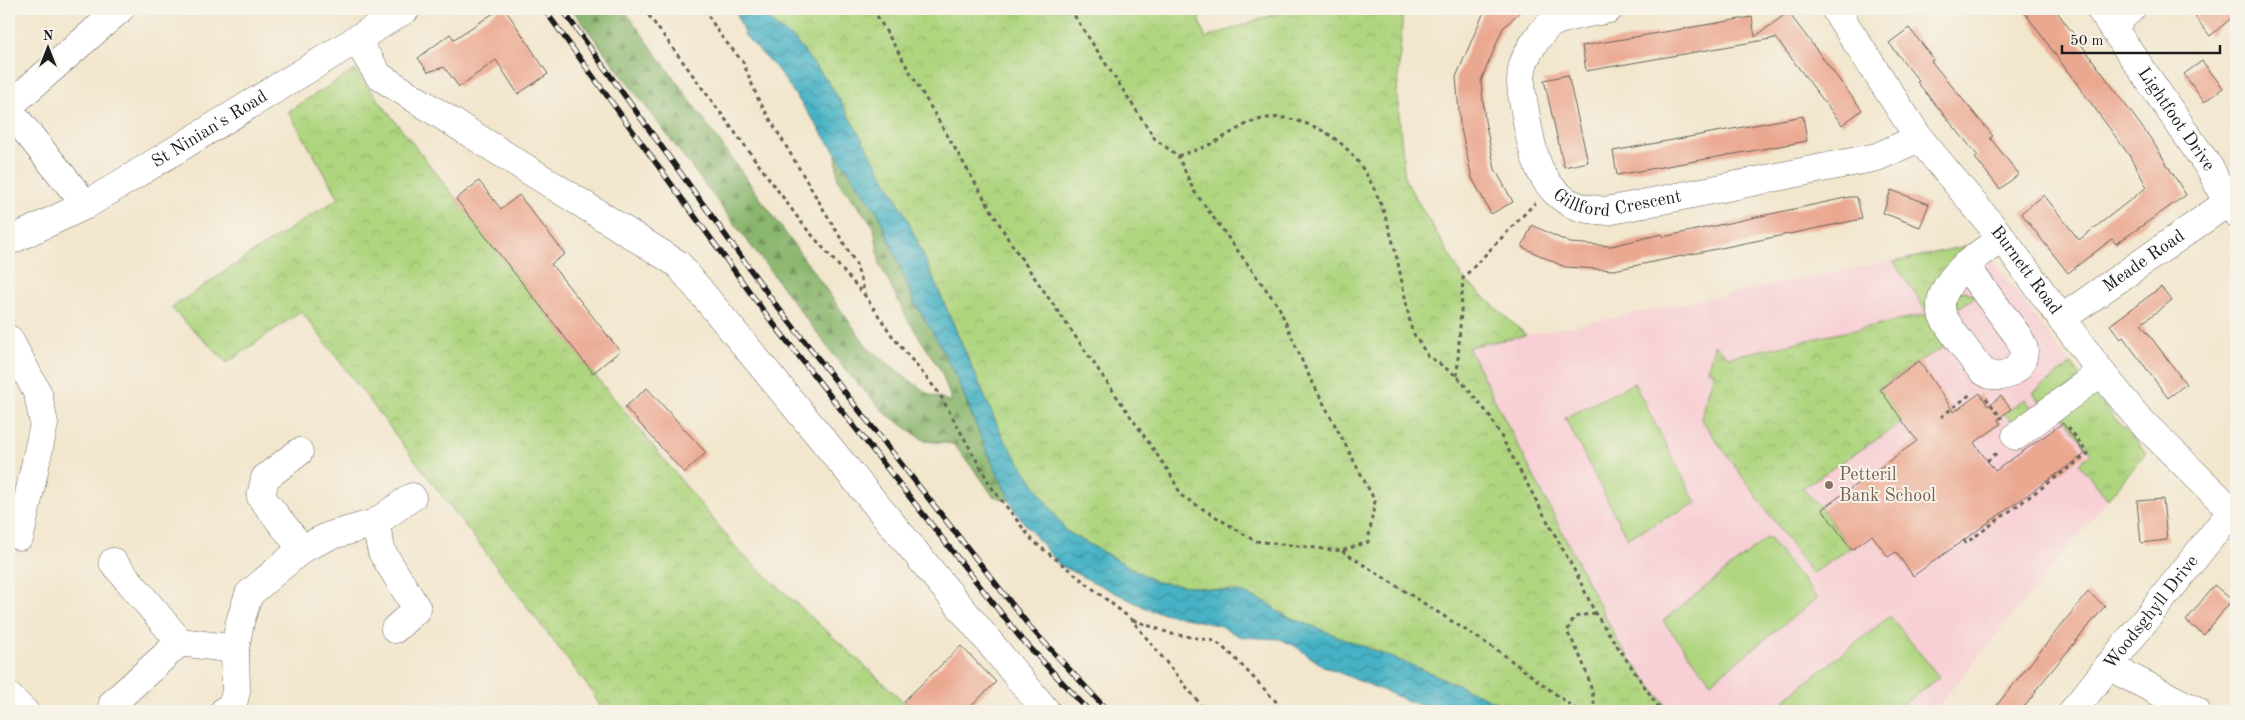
<svg xmlns="http://www.w3.org/2000/svg" width="2245" height="720" font-family="'Old Standard TT',serif">
  <style>
    .built { fill: #f7cfd4 }
    .grass { fill: url(#grass-tufts); stroke: #66784e }
    .forest { fill: url(#forest-firs); stroke: #546945 }
    .park { fill: url(#park-crowns); stroke: #66784e }
    .garden { fill: #afd57f; stroke: #66784e }
    .water { fill: url(#water-waves); stroke: #326770 }
    .building { fill: #eba891 }
    .lines { fill: none; stroke-linecap: round; stroke-linejoin: round }
    .minor-casing { stroke: #67635a; stroke-width: 29 }
    .path { stroke: #67635a; stroke-width: 3; stroke-dasharray: 4 4; stroke-linecap: butt }
    .minor { stroke: #fff; stroke-width: 28 }
    .rail-casing { stroke: #1c1c1c; stroke-width: 5.5 }
    .rail { stroke: #f7f3e8; stroke-width: 4; stroke-dasharray: 11; stroke-linecap: butt }
    .education-dot { fill: #8d6e63; stroke: #f7f3e8; stroke-width: 2 }
    .labels { text-anchor: middle; dominant-baseline: central; stroke-width: 4; stroke-linejoin: round; paint-order: stroke }
    .street-label { font-size: 18px; fill: #1c1c1c; stroke: #f7f3e8 }
    .education-label { font-size: 18px; fill: #785e54; stroke: #f7f3e8; text-anchor: start }
  </style>
  <defs>
    <pattern id="grass-tufts" width="24" height="20" patternUnits="userSpaceOnUse" patternTransform="scale(1.25)"><rect width="24" height="20" fill="#afd57f"/><path d="M3 7l-1-3M5 7V3M7 7l1-3M15 17l-1-3M17 17v-4M19 17l1-3" fill="none" stroke="#96b66d"/></pattern>
    <pattern id="forest-firs" width="22" height="20" patternUnits="userSpaceOnUse" patternTransform="scale(1.25)"><rect width="22" height="20" fill="#8bb66e"/><path d="M5 1l3.5 6h-7zM16 11l3.5 6h-7z" fill="#71935a"/></pattern>
    <pattern id="park-crowns" width="20" height="18" patternUnits="userSpaceOnUse" patternTransform="scale(1.25)"><rect width="20" height="18" fill="#afd57f"/><path d="M2 6a3 3 0 1 1 6 0M12 15a3 3 0 1 1 6 0" fill="none" stroke="#96b66d"/></pattern>
    <pattern id="water-waves" width="16" height="10" patternUnits="userSpaceOnUse" patternTransform="scale(1.25)"><rect width="16" height="10" fill="#47b2c5"/><path d="M0 5q4-4 8 0t8 0" fill="none" stroke="#3a909f"/></pattern>
  </defs>
  <rect width="100%" height="100%" fill="#f7f3e8"/>
  <filter id="ink" filterUnits="userSpaceOnUse"><feTurbulence type="fractalNoise" baseFrequency=".02" numOctaves="2"/><feDisplacementMap in="SourceGraphic" scale="10" xChannelSelector="R" yChannelSelector="G"/><feConvolveMatrix kernelMatrix="1 2 1 2 8 2 1 2 1" color-interpolation-filters="sRGB"/></filter>
  <filter id="wash" filterUnits="userSpaceOnUse"><feTurbulence type="fractalNoise" baseFrequency=".0096" numOctaves="4" result="noise"/><feDisplacementMap in="SourceGraphic" scale="20" xChannelSelector="R" yChannelSelector="G"/><feGaussianBlur stdDeviation="1.12" result="paint"/><feColorMatrix in="noise" values="0 0 0 0 0 0 0 0 0 0 0 0 0 0 0 0 0 1.4 0 .05"/><feComposite in="paint" operator="in"/></filter>
  <g filter="url(#wash)">
    <rect width="100%" height="100%" fill="#f2e6cd"/>
    <path class="built" d="M1979 243 2090 390 2146 453 1934 711H1670L1619 644 1468 347Z"/>
    <g class="grass">
      <path d="M1979 243 1928 314 1894 262Z"/>
      <path d="M1966 291 1976 297 1951 312 1956 292Z"/>
      <path d="M2071 364 2082 378 2042 406 2033 393Z"/>
      <path d="M2090 390 2146 453 2108 499 2079 464 2091 453 2060 412Z"/>
      <path d="M2025 399 2035 412 2014 424 2004 414Z"/>
    </g>
    <path class="forest" d="M572 9H624L869 349 928 394 952 402 941 371 908 320 880 265 874 227 838 181 836 153 878 213 915 303 939 343 960 386 984 445 1010 501 993 496 980 477 953 444 925 441 885 413 845 370Z"/>
    <g class="park">
      <path d="M764 9H1197L1205 38 1290 9H1403L1397 94 1405 180 1463 278 1526 335 1468 347 1619 644 1670 711H1515L1431 673 1289 617 1278 612 1270 604 1243 593 1156 582 1066 531 1002 436 906 216 832 87 794 39 773 24Z"/>
      <path d="M355 70 593 373 740 552 914 711H603L590 689 301 311 227 363 171 308 255 251 339 198 288 111Z"/>
      <path d="M1928 314 1948 345 1919 361 1880 388 1902 419V423L1802 488 1822 509 1850 548 1812 574 1701 419 1714 372 1708 370 1714 345 1729 357Z"/>
    </g>
    <g class="garden">
      <path d="M1634 383 1696 503 1627 538 1565 418Z"/>
      <path d="M1768 537 1817 598 1711 682 1663 621Z"/>
      <path d="M1890 616 1939 677 1895 711H1793L1784 700Z"/>
    </g>
    <path class="water" d="M735 9H764L773 24 794 39 832 87 891 189 906 216 1002 436 1066 531 1156 582 1243 593 1270 604 1278 612 1289 617 1431 673 1515 711H1433L1323 666 1295 646 1280 639 1240 637 1221 626 1150 610 1059 565 1016 513 984 445 960 386 939 343 915 303 878 213 777 69 745 36Z"/>
    <g id="blocks">
      <g class="building">
        <path d="M500 9H505L548 74 518 94 496 60 459 87 444 67 428 72 418 58 450 34 454 39Z"/>
        <path d="M1488 9H1523L1503 28 1481 81 1485 121 1495 169 1513 202 1491 214 1472 178 1460 124 1456 77 1483 14Z"/>
        <path d="M2022 9H2055L2153 142 2186 195 2116 244 2112 239 2068 273 2021 213 2044 195 2079 240 2147 187 2129 155Z"/>
        <path d="M2205 9H2236V14L2210 36 2195 17Z"/>
        <path d="M1788 12 1862 110 1842 125 1776 38 1586 71 1582 46 1752 17 1755 37Z"/>
        <path d="M1909 28 1934 59 1931 61 1993 136 1990 138 2019 174 2000 189 1975 158 1978 156 1917 82 1919 81 1889 43Z"/>
        <path d="M2202 61 2223 88 2204 102 2184 74Z"/>
        <path d="M1568 75 1588 162 1564 167 1544 80Z"/>
        <path d="M1803 116 1807 141 1617 175 1613 151Z"/>
        <path d="M479 181 501 209 519 195 565 254 551 264 620 351 593 373 456 199Z"/>
        <path d="M1891 190 1929 204 1920 227 1883 213Z"/>
        <path d="M1850 197H1857L1862 219 1614 270 1565 267 1522 247 1532 225 1570 243 1611 246 1662 234 1663 237Z"/>
        <path d="M2161 287 2172 300 2141 324 2186 384 2168 398 2123 337 2121 339 2110 325Z"/>
        <path d="M1919 361 1954 412 1980 393 1988 406 2001 396 2011 409 1998 419 2001 424 1974 443 1995 471 2063 423 2085 454 1913 576 1896 552 1888 557 1872 535 1852 550 1822 509 1917 441 1880 389Z"/>
        <path d="M647 388 706 453 684 473 625 407Z"/>
        <path d="M2163 499 2167 540 2141 543 2137 501Z"/>
        <path d="M2214 585 2232 600 2204 635 2186 621Z"/>
        <path d="M2088 592 2105 606 2035 691 2036 692 2021 711H1992Z"/>
        <path d="M961 646 996 682 966 711H914L904 701Z"/>
      </g>
    </g>
  </g>
  <g filter="url(#ink)">
    <use href="#blocks" fill-opacity="0" stroke="#67635a" stroke-width="1"/>
    <g class="lines">
      <g class="minor-casing">
        <g id="minor">
          <path id="s1" d="M1609 9C1595 12 1557 17 1547 27 1538 36 1527 52 1523 65 1519 80 1522 96 1525 111 1531 145 1536 184 1570 203 1581 209 1595 210 1607 211L1877 157 1919 138"/>
          <path id="s2" d="M1835 9 1919 138 2002 238 2101 372 2138 418 2236 515"/>
          <path id="s3" d="M2100 9 2211 170 2227 203 2236 213"/>
          <path d="M2112 26 2131 9"/>
          <path d="M356 39 379 76 678 264 1046 711"/>
          <path d="M9 106 120 9"/>
          <path d="M9 110 86 205"/>
          <path id="s4" d="M9 241 86 205 406 9"/>
          <path d="M1965 265 2018 336C2020 340 2024 346 2024 350 2024 371 2000 384 1983 371 1977 366 1948 326 1944 318 1940 311 1940 300 1944 293 1954 268 1982 253 2002 238"/>
          <path id="s5" d="M2061 319 2227 203 2236 200"/>
          <path d="M9 339 38 394 44 424 20 536"/>
          <path d="M2016 436 2101 372"/>
          <path d="M299 452 265 478 261 497 302 549"/>
          <path d="M375 523 382 552 417 609 395 629"/>
          <path d="M113 562 180 642 235 649"/>
          <path d="M2108 666 2196 711"/>
          <path d="M9 697 24 711"/>
          <path d="M113 703 180 642"/>
          <path d="M224 711 233 704 236 691 235 649 240 622 249 594 302 549 329 536 375 523 412 497"/>
          <path id="s6" d="M2073 711 2231 512"/>
        </g>
      </g>
      <g class="path">
        <path d="M644 9 804 226 866 297 893 337 939 393 992 488 1033 541 1131 619 1206 711"/>
        <path d="M704 9 721 36 743 62 758 99 856 264 865 294"/>
        <path d="M873 9 1010 242 1169 472 1182 496 1255 541 1341 551 1368 542 1375 501 1306 370 1279 307 1194 191 1178 156"/>
        <path d="M1070 9 1155 139 1178 156C1189 152 1201 149 1211 144 1228 136 1243 123 1262 119 1279 115 1294 119 1310 125 1387 154 1396 261 1412 331L1428 356 1457 376 1490 416 1578 577 1595 613 1661 711"/>
        <path d="M1457 376 1463 278 1535 203"/>
        <path d="M1986 398 2002 419"/>
        <path d="M1941 417 1972 393"/>
        <path d="M1987 461 1998 452"/>
        <path d="M1964 540 1966 543 2088 454 2067 425"/>
        <path d="M1342 551 1500 652 1578 711"/>
        <path d="M1595 613 1574 617 1567 632C1581 655 1593 684 1595 711"/>
        <path d="M1133 620 1172 634 1215 641 1232 655 1285 711"/>
      </g>
      <use href="#minor" class="minor"/>
      <g class="rail-casing">
        <g id="rail">
          <path d="M544 9 765 313 1019 636 1089 711"/>
          <path d="M562 9 776 305 1030 627 1108 711"/>
        </g>
      </g>
      <use href="#rail" class="rail"/>
    </g>
  </g>
  <circle class="education-dot" cx="1829" cy="485" r="5"/>
  <g class="labels">
    <g class="street-label">
      <text stroke="none"><textPath href="#s3" startOffset="134">Lightfoot Drive</textPath></text>
      <text stroke="none"><textPath href="#s4" startOffset="230">St Ninian's Road</textPath></text>
      <text stroke="none"><textPath href="#s1" startOffset="311">Gillford Crescent</textPath></text>
      <text stroke="none"><textPath href="#s5" startOffset="101">Meade Road</textPath></text>
      <text stroke="none"><textPath href="#s2" startOffset="324">Burnett Road</textPath></text>
      <text stroke="none"><textPath href="#s6" startOffset="126">Woodsghyll Drive</textPath></text>
    </g>
    <g class="education-label">
      <text x="1839" y="475">Petteril<tspan x="1839" dy="21">Bank School</tspan></text>
    </g>
  </g>
  <rect width="2245" height="720" fill="none" stroke="#f7f3e8" stroke-width="30"/>
  <g transform="translate(48 48)" stroke="#f7f3e8" stroke-width="4" paint-order="stroke">
  <path d="M0-4L9 19L0 12L-9 19Z" fill="#1c1c1c"/>
  <text y="-8" font-size="14" font-weight="bold" text-anchor="middle" fill="#1c1c1c">N</text>
  </g>
  <path d="M2062 45v8h158v-8" fill="none" stroke="#1c1c1c" stroke-width="2.5"/>
  <text x="2070" y="45" font-size="15" fill="#1c1c1c" stroke="#f7f3e8" stroke-width="4" paint-order="stroke">50 m</text>
</svg>
